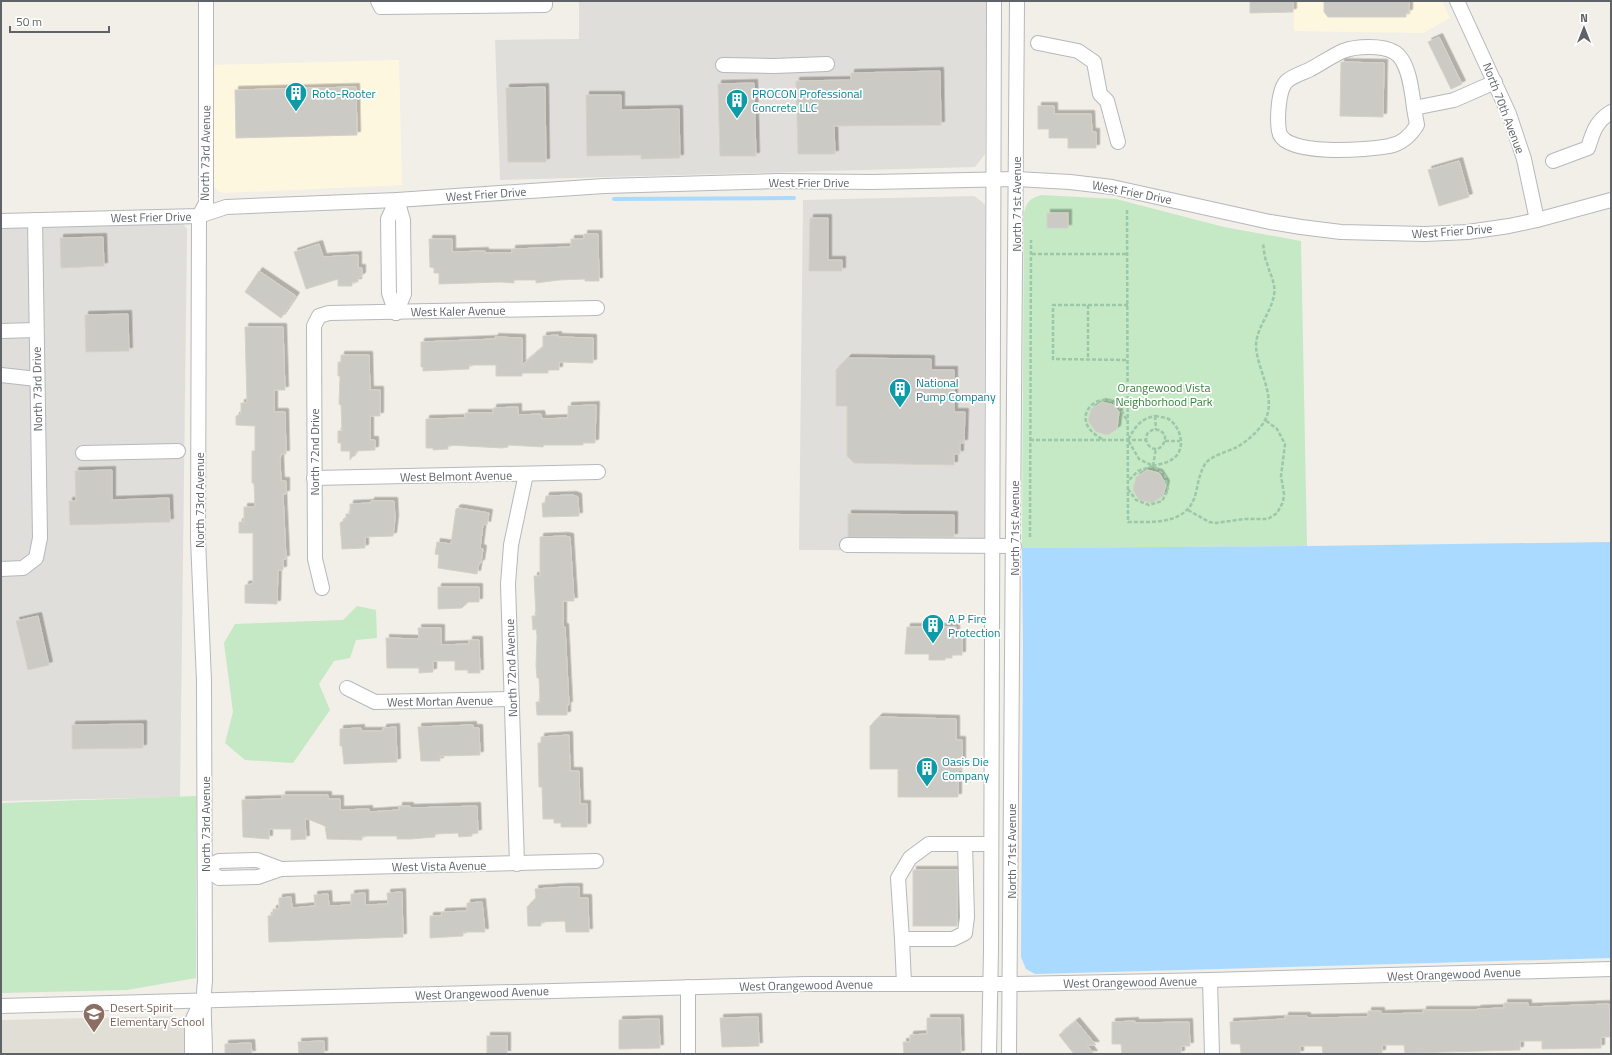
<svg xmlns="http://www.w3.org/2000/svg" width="1612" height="1055" font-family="'Titillium Web',sans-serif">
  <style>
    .commercial { fill: #fef7e0 }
    .industrial { fill: #e0deda }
    .education { fill: #e1ded6 }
    .green { fill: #c5e8c5 }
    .water { fill: #aadaff }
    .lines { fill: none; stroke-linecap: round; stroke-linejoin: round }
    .stream { stroke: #aadaff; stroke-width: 4 }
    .building { fill: #cccac5; stroke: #d6d1c6; filter: url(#shadow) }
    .minor-casing { stroke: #b5b8bc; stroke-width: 16 }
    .path { stroke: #9cc7a9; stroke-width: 2.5; stroke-dasharray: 4 2; stroke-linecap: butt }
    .minor { stroke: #fff; stroke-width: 14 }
    .labels { text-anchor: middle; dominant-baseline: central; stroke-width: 3.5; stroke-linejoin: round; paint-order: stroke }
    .culture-label { font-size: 12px; fill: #0d838f; stroke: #fff; text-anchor: start }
    .street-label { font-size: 12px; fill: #5f6368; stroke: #fff }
    .park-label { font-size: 12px; fill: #348238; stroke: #fff }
    .education-label { font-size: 12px; fill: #785e54; stroke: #fff; text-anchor: start }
  </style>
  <defs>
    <filter id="shadow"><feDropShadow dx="3.5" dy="-3.5" stdDeviation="0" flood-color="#0004"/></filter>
  </defs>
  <rect width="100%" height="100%" fill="#f1efe8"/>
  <g class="commercial">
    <path d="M1294 1H1442L1450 18 1423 33 1294 31Z"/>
    <path d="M399 60 402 185 224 193 218 191 214 186V65Z"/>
  </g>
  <g class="industrial">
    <path d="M579 1H986L985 154 975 167 500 180 495 40 579 39Z"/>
    <path d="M974 196 981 201 985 205 984 551 799 550 803 200Z"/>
    <path d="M181 221 187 229V236L180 797 1 801V225Z"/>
  </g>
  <path class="education" d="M175 1016 181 1020 187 1032 188 1054H1V1020Z"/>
  <g class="green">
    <path d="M1041 195 1116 199 1224 227 1301 241 1307 546 1022 548 1024 213C1026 202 1031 198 1041 195Z"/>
    <path d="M357 606 376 610 377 638 356 640 350 658 334 661 319 684 330 710 293 763 245 760 225 743 233 712 224 643 235 624 343 620Z"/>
    <path d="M196 796V978L127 990 1 993V803Z"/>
  </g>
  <path class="water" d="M1611 542V958L1035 974 1026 969 1021 957 1023 646 1022 548 1307 546Z"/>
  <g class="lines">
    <path class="stream" d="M614 199 794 198"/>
  </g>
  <g class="building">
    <path d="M1250 1H1293V12L1250 13Z"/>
    <path d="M1324 1H1409V13H1406V17H1328L1324 12Z"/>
    <path d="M1439 37 1462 84 1451 89 1428 42Z"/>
    <path d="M1341 62 1384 63 1383 117 1340 116Z"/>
    <path d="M940 71 941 125 834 126 835 154H798L796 81 851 80V73Z"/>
    <path d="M754 83 756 156H720L718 84Z"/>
    <path d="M356 87 357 135 236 138 235 90Z"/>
    <path d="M545 87 546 162H508L506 88Z"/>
    <path d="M586 95H621V110L679 109 680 158 641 159V155L587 156Z"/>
    <path d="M1038 106H1054V114H1091L1092 132H1096V148H1068V138H1049V129H1038Z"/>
    <path d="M1459 161 1469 197 1439 206 1428 170Z"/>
    <rect x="1047" y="213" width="21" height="15"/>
    <path d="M810 218H828V260H842V271H809Z"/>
    <path d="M584 234H598L599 281H585V279L559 280 536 283V280H514V283L501 282 439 284V273H434V268L430 267 429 239H452V252L485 251V253H512V249L571 247V239H584Z"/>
    <path d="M103 237 104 266 61 268 60 238Z"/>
    <path d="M319 244 323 257 358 255V268H362V276L358 278V282H352V286H338V279L306 289 294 252Z"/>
    <path d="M259 271 296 296 281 318 245 292Z"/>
    <path d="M128 314 129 351 86 352 85 315Z"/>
    <path d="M245 327H283L285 390H274V412H285L286 454H281L280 460 281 481H286V494H283L286 559H283V570H278L277 604 245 603V585L253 584V533H239V522H244V507H255L254 483H252V451H255V426L236 425V416L241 414V403H247Z"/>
    <path d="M558 335V337L593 338V363L559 362V370H548V373H522V376H496V365H469V369L447 370 423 371V367H421V342L495 339V337L522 338V365L543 347V336Z"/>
    <path d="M341 355H369L370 390H380V416H370V440H375V450L357 451 350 460V451H341V443H338V431H342L341 405 339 404 340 376H338V362H341Z"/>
    <path d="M848 358 931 359V370H954V412H965L964 443H960V454H954V465L854 463 847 456V406H836V370Z"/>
    <path d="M1102 402 1114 405 1119 412 1117 429 1108 435 1096 432 1088 421 1091 409Z"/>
    <path d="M596 405 595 443H583V445H544L543 447 508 445V447L502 448 448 445V449L433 450V448H426V419L465 418V413H493V408L518 407V415L541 414 542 419 568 418V406Z"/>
    <path d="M112 470V500L169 498 170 522 70 525 69 501H76L75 471Z"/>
    <path d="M1147 470 1159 473 1166 484 1163 496 1152 503 1139 500 1133 490 1136 477Z"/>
    <path d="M573 495 578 497 579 516 543 517 542 503H545L546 496Z"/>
    <path d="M371 501H394L395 519 393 536 365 537V548L342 549 340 523 346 519V514H350V504L371 503Z"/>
    <path d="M459 508 489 513 487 525 483 524 480 548 483 549 481 563H479L477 574 438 568 439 555 435 554 437 542 451 544 456 509Z"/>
    <path d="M848 514 954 515V537H848Z"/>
    <path d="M565 536 570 537 574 601H563V627H565L569 705H567V715H537L536 702H540L539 678H537L536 665 537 636 536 629 533 630 532 616H536L534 576H540V537Z"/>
    <path d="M438 587H479V602H468L462 608 438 609Z"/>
    <path d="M38 616 49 665 28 670 16 621Z"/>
    <path d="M907 627H956V637H962V655H952V658H945V660H929V654H905Z"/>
    <path d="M418 628H441V645L469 644V640H479L480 673H468V670H455V661H433V672L419 673V668H387L386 638 419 639Z"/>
    <path d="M879 717 956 719V740H962V770H958V797H898V769H870V726Z"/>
    <path d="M143 724V748L72 749V725Z"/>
    <path d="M473 725V728H479L480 755 440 756V761H421L418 727Z"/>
    <path d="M396 727 397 762 344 764 342 746H340V729L361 728V731H383V728Z"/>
    <path d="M569 735 570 771H579L580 804H587V827H561V823H554V819H543L542 787H539L538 743H541V737Z"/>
    <path d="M282 795H328V799H340V810L369 809V812L399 810V806H410V808L477 806 478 833 472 834V836L459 837 458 833 435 834V837L411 839H397V836H362V840L327 839 325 826 305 818 306 839 291 840V829H269V839L243 837 242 800 282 799Z"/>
    <rect x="913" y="870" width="44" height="56"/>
    <path d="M565 887H579V898H588L589 932H566L565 921 541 922V926H528L527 907 536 898 535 889Z"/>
    <path d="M402 892 403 937 269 942 268 916 273 915V909H279V898L291 897 292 908 315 906 314 895 328 894 329 906 351 905V894L365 893V905L388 904 387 893Z"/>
    <path d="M482 902 485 932H463V936L430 938V916H441L442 912 467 911V903Z"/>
    <path d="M1504 1003H1528V1007L1609 1004 1610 1037H1601V1048L1542 1049V1041H1520V1050L1405 1053 1404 1045H1382V1053L1323 1054 1322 1046H1300V1054H1241L1240 1044H1231L1230 1022 1285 1019V1016H1307V1018L1368 1017V1011H1381V1014L1423 1013V1010H1477V1009L1504 1008Z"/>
    <path d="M758 1017 759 1046 722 1047 720 1018Z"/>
    <path d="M927 1018H960L961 1054H904L903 1042H910V1035L927 1034Z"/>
    <path d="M659 1019 660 1048 619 1049V1020Z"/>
    <path d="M1076 1021 1096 1045H1087L1094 1054H1074L1059 1035Z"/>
    <path d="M1135 1021V1023L1189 1022 1190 1046H1181V1054H1122L1121 1044H1112V1022Z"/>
    <rect x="487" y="1036" width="20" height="18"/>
    <path d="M324 1041V1054H299L298 1042Z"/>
    <path d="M251 1043 252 1054H225V1044Z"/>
  </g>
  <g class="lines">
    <g class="minor-casing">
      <g id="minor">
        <path d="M378 1 381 7 545 5V1"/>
        <path d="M1457 1 1509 114 1524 159 1537 220"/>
        <path d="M1038 43 1078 51 1094 62 1100 94 1107 101 1118 142"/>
        <path d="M723 65 774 66 827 64"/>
        <path d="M1414 108 1417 125C1411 135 1401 144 1389 146 1369 150 1282 157 1279 131 1277 119 1278 89 1287 81 1293 76 1302 73 1309 70 1320 64 1332 56 1343 51 1356 46 1382 45 1394 52 1409 60 1412 92 1414 108L1454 100 1495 82"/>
        <path d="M1553 161 1588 148C1593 132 1596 121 1611 112"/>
        <path d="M1 221 199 216 226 207 397 200 604 186 778 181 872 182 1016 179 1070 182 1112 187 1270 222 1301 227 1341 232 1425 234 1468 232 1509 226 1537 220 1611 200"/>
        <path d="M396 313 389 293 388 219 397 200"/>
        <path d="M396 313 404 294 403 220 397 200"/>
        <path d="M1 331 36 330"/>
        <path d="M1 375 37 379"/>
        <path d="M83 453 178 451"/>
        <path d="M314 478 598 472"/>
        <path d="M847 545 1014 546"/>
        <path d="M1 569 23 568 36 558 40 538 35 220"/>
        <path d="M322 588 315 559 314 326 319 316 329 313 597 308"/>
        <path d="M347 688 375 702 512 699"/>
        <path d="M517 864 508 584 511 545 526 474"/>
        <path d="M205 868 219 878 258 877 281 869 596 861"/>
        <path d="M205 868 219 861 257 860 281 869"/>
        <path d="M902 939 898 878 910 858 929 844H965"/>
        <path d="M1210 980 1212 1054"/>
        <path d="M904 984 902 939H953L965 933 967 917 965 844H991"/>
        <path d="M1 1006 806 984H1010L1210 980 1611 969"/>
        <path d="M192 1054V1021L202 1000"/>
        <path d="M205 1054C205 1029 202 1005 205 981L204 681 198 539 199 216 206 203V1"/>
        <path d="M688 1054V987"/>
        <path d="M989 1054 991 950 994 1"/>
        <path d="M1009 1054 1017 1"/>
      </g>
    </g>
    <g class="path">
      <path d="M1127 210 1128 522C1153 522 1186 525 1195 496 1198 485 1199 474 1205 464 1212 455 1227 452 1237 447 1246 442 1255 434 1262 425 1280 401 1257 371 1256 346 1256 328 1271 313 1274 295 1276 283 1270 275 1267 263 1264 257 1264 249 1263 243"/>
      <path d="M1032 254H1128"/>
      <path d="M1088 305V359"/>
      <path d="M1128 305H1053V359L1128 360"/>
      <path d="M1155 416C1160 417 1166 417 1170 420 1181 428 1186 449 1174 458 1168 463 1160 464 1153 466L1139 459 1128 440C1135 427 1140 419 1155 416Z"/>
      <path d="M1155 416 1156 430"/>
      <path d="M1102 439C1067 420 1096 390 1115 403 1121 407 1123 415 1128 421"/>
      <path d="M1030 440H1146L1147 434 1152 430H1160L1165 435C1166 451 1150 454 1146 440"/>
      <path d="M1165 441H1180"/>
      <path d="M1153 466 1156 448"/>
      <path d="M1128 489 1136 500 1149 505 1162 501 1168 490 1165 475 1153 466 1138 471 1128 481"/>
      <path d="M1188 510 1209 522 1216 523 1244 519H1268L1277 513 1283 502 1284 494 1281 476 1285 444 1277 429 1265 420"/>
      <path d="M1030 537 1031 240"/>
    </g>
    <use href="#minor" class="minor"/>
  </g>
  <defs>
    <g id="building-pin" transform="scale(1.15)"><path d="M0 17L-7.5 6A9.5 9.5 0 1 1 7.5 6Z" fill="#0f9aa8" stroke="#fff"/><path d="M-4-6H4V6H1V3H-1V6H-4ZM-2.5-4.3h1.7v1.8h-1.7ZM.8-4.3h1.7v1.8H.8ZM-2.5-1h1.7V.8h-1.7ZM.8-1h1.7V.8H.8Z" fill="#fff"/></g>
    <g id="school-pin" transform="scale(1.15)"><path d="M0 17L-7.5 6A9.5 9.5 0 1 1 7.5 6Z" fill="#8d6e63" stroke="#fff"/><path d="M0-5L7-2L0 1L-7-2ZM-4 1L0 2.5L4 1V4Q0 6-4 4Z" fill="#fff"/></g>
  </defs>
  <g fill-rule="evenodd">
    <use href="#building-pin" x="296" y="93"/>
    <use href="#building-pin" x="737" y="100"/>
    <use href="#building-pin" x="900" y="389"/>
    <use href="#building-pin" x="933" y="625"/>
    <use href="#building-pin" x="927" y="768"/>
    <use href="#school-pin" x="94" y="1014"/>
  </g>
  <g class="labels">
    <g class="culture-label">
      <text x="312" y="93">Roto-Rooter</text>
      <text x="752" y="93">PROCON Professional<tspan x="752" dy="14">Concrete LLC</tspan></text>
      <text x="916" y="382">National<tspan x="916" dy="14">Pump Company</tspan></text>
      <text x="948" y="618">A P Fire<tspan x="948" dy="14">Protection</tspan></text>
      <text x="942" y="761">Oasis Die<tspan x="942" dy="14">Company</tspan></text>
    </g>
    <g class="street-label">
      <text transform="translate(1504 108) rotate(69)">North 70th Avenue</text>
      <text transform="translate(205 153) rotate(-89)">North 73rd Avenue</text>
      <text x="809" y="182">West Frier Drive</text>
      <text transform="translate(1132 192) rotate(11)">West Frier Drive</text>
      <text transform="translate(486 194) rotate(-4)">West Frier Drive</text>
      <text transform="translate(1016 204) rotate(-90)">North 71st Avenue</text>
      <text transform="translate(151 217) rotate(-1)">West Frier Drive</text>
      <text transform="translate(1452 231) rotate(-4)">West Frier Drive</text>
      <text transform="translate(458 311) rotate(-1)">West Kaler Avenue</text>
      <text transform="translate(37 389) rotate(-91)">North 73rd Drive</text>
      <text transform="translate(314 452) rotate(-90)">North 72nd Drive</text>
      <text transform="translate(456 476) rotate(-1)">West Belmont Avenue</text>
      <text transform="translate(199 500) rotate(-90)">North 73rd Avenue</text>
      <text transform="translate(1014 528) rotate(-90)">North 71st Avenue</text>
      <text transform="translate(511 668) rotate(-92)">North 72nd Avenue</text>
      <text transform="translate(440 701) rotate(-1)">West Mortan Avenue</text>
      <text transform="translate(205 824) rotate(-90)">North 73rd Avenue</text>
      <text transform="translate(1011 851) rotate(-90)">North 71st Avenue</text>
      <text transform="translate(439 866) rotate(-1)">West Vista Avenue</text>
      <text transform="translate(1454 974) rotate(-2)">West Orangewood Avenue</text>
      <text transform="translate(1130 982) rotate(-1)">West Orangewood Avenue</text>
      <text transform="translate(806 985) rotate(-1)">West Orangewood Avenue</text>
      <text transform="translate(482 993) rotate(-2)">West Orangewood Avenue</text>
    </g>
    <g class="park-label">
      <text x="1164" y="387">Orangewood Vista<tspan x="1164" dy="14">Neighborhood Park</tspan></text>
    </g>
    <g class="education-label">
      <text x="110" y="1007">Desert Spirit<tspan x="110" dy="14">Elementary School</tspan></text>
    </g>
  </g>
  <rect width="1612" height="1055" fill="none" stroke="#5f6368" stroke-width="4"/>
  <g transform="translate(1584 28)" stroke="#ffffff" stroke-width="3" paint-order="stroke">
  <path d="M0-3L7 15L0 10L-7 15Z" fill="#5f6368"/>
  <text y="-6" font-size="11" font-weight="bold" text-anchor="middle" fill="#5f6368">N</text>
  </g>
  <path d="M10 26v6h99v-6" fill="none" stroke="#5f6368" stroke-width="2"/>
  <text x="16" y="26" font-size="12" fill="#5f6368" stroke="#ffffff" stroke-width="3" paint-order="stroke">50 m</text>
</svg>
